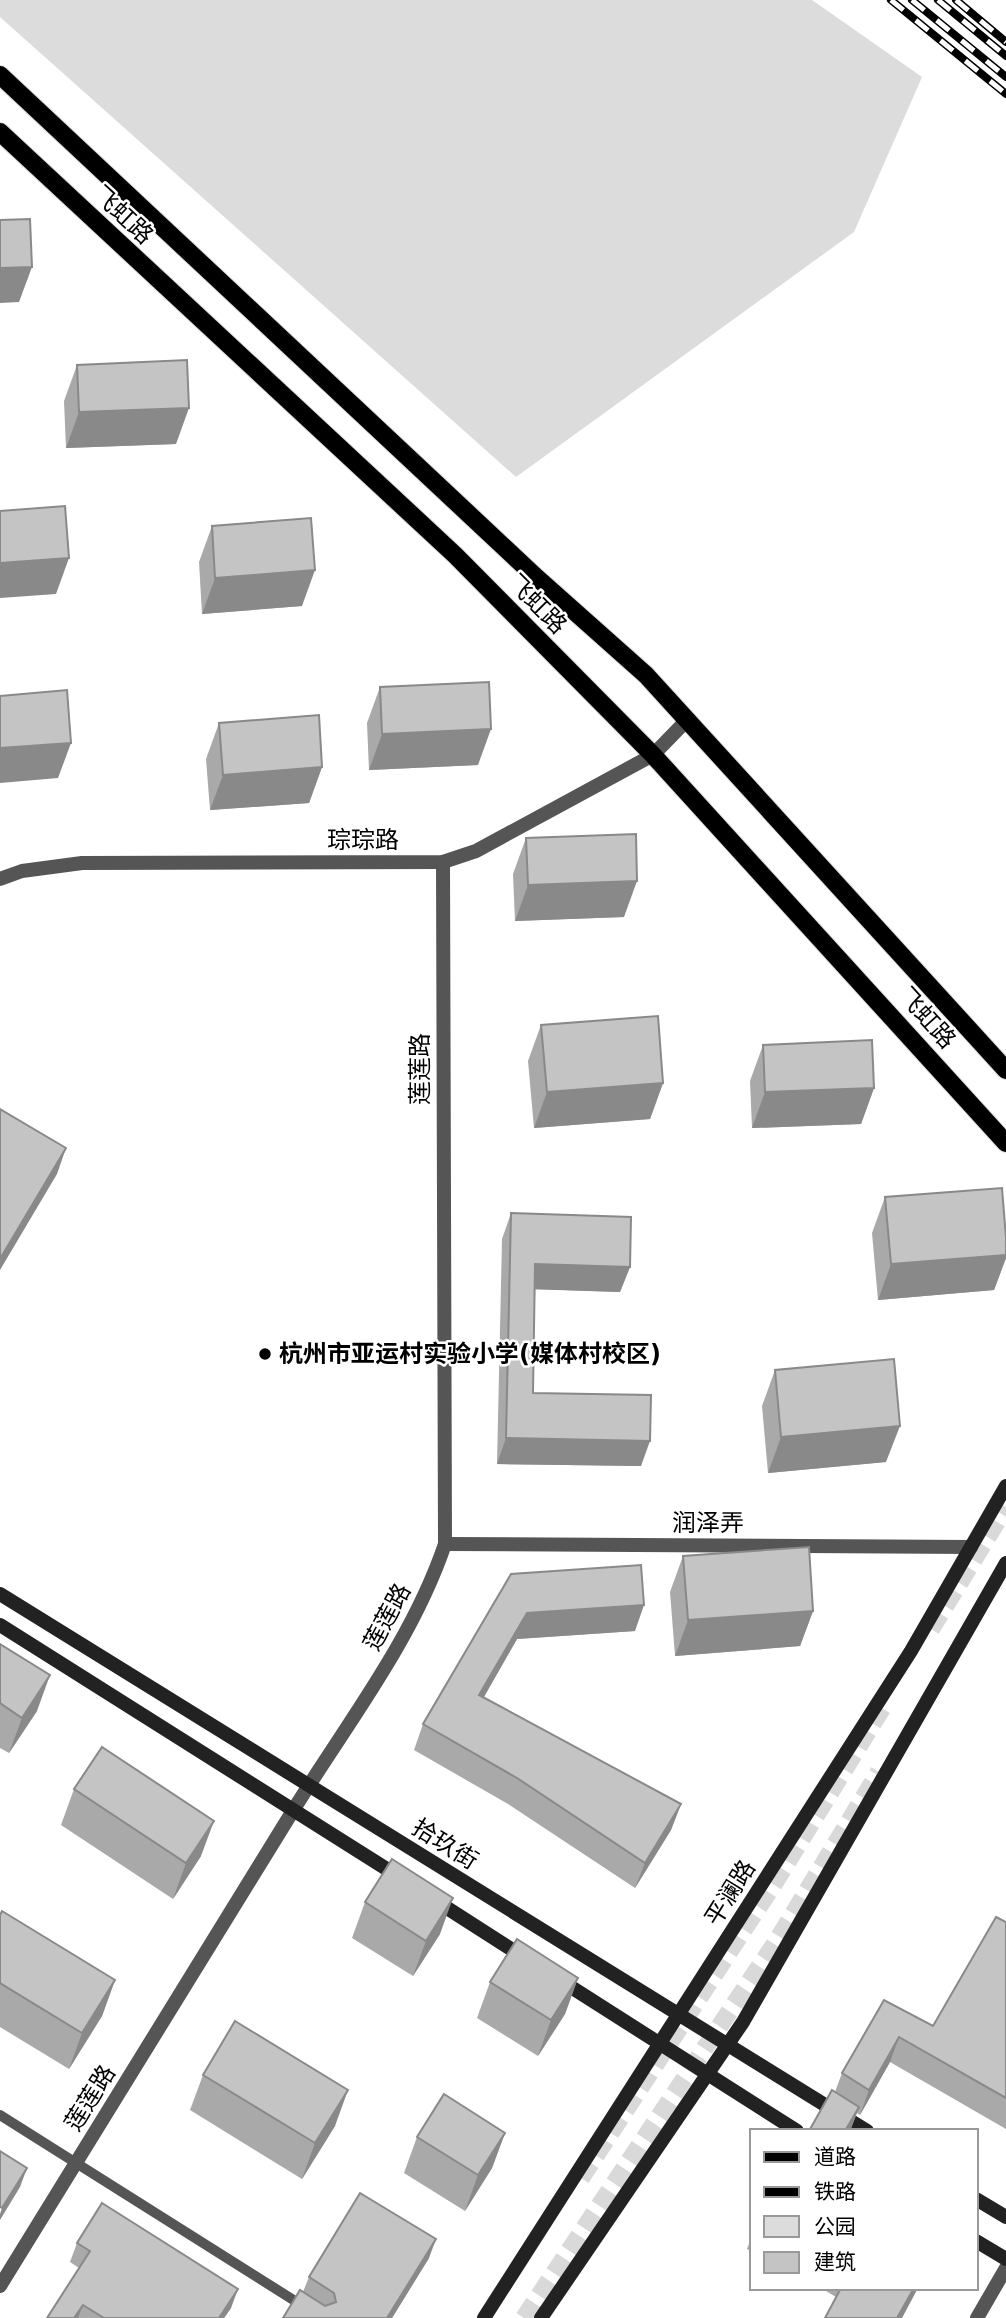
<svg xmlns="http://www.w3.org/2000/svg" width="1006" height="2318" font-family="'DejaVu Sans','Noto Sans SC',sans-serif">
  <style>
    .green { fill: #dcdcdc }
    .lines { fill: none; stroke-linecap: round; stroke-linejoin: round }
    .primary-tunnel { stroke: #d9d9d9; stroke-width: 18; stroke-dasharray: 18 9; stroke-linecap: butt }
    .primary-casing { stroke: #dbdbdb; stroke-width: 20 }
    .pedestrian { stroke: #555; stroke-width: 10 }
    .minor { stroke: #555; stroke-width: 14 }
    .tertiary { stroke: #555; stroke-width: 14 }
    .secondary { stroke: #222; stroke-width: 14 }
    .primary { stroke: #000; stroke-width: 18 }
    .rail-casing { stroke: #000; stroke-width: 8 }
    .rail { stroke: #fff; stroke-width: 5; stroke-dasharray: 16; stroke-linecap: butt }
    .wall { fill: #a9a9a9 }
    .shaded-wall { fill: #898989 }
    .building { fill: #c4c4c4; stroke: #898989; stroke-width: 2 }
    .poi-dot { fill: #000; stroke: #fff; stroke-width: 2.5 }
    .labels { text-anchor: middle; dominant-baseline: central; stroke-width: 5; stroke-linejoin: round; paint-order: stroke }
    .street-label { font-size: 24px; fill: #000; stroke: #fff }
    .poi-label { font-size: 24px; font-weight: bold; fill: #000; stroke: #fff; text-anchor: start }
  </style>
  <rect width="100%" height="100%" fill="#fff"/>
  <path class="green" d="M0 0H812L922 77 854 232 516 477 0 17Z"/>
  <g class="lines">
    <g class="primary-tunnel">
      <path d="M931 1629 1006 1507"/>
      <path d="M581 2178 775 1882 883 1707"/>
      <path d="M524 2318 778 1939 879 1772"/>
    </g>
    <g class="primary-casing">
      <g id="primary">
        <path d="M0 75 537 578 646 675 1006 1070"/>
        <path d="M0 132 455 555 653 755 1006 1143"/>
      </g>
    </g>
    <path class="pedestrian" d="M0 2115 322 2318"/>
    <g class="minor">
      <path d="M0 879 22 871 82 863 443 862 476 851 653 755 687 720"/>
      <path d="M445 1544 971 1547"/>
      <path d="M0 2286C98 2127 196 1968 294 1809 348 1722 412 1641 445 1544L443 862"/>
    </g>
    <path class="tertiary" d="M977 2318 1006 2268"/>
    <g class="secondary">
      <path d="M0 1594 867 2131"/>
      <path d="M0 1625 401 1878"/>
      <path d="M433 1899 525 1958"/>
      <path d="M560 1980 797 2131"/>
      <path d="M976 2199 1006 2217"/>
      <path d="M976 2241 1006 2259"/>
      <path d="M484 2318 911 1651 1006 1486"/>
      <path d="M541 2318 743 2022 1006 1563"/>
    </g>
    <use href="#primary" class="primary"/>
    <g class="rail-casing">
      <g id="rail">
        <path d="M891 0 1006 94"/>
        <path d="M912 0 1006 77"/>
        <path d="M938 0 1006 56"/>
        <path d="M956 0 1006 42"/>
      </g>
    </g>
    <use href="#rail" class="rail"/>
  </g>
  <g class="wall">
    <path d="M77 365 176 444 66 448 64 401Z"/>
    <path d="M212 526 302 606 202 614 199 562Z"/>
    <path d="M380 687 478 765 369 770 367 723Z"/>
    <path d="M219 723 322 767 309 803 210 810 206 759Z"/>
    <path d="M526 838 624 917 515 921 513 874Z"/>
    <path d="M541 1025 663 1083 650 1119 534 1128 528 1061Z"/>
    <path d="M763 1045 874 1088 861 1124 752 1128 750 1081Z"/>
    <path d="M885 1197 1006 1238V1258L994 1290 878 1300 872 1233Z"/>
    <path d="M511 1213 630 1267 620 1292 534 1289 533 1393 641 1466 497 1464 502 1239Z"/>
    <path d="M775 1370 886 1462 768 1473 762 1406Z"/>
    <path d="M683 1556 813 1611 800 1646 675 1656 670 1592Z"/>
    <path d="M511 1574 635 1631 517 1639 484 1697 681 1804 671 1830 635 1888 508 1804 414 1750 423 1724Z"/>
    <path d="M0 1644 37 1711 9 1753 0 1748Z"/>
    <path d="M74 1789 201 1856 173 1899 61 1825Z"/>
    <path d="M365 1902 440 1934 413 1976 352 1938Z"/>
    <path d="M0 1915 115 1980 102 2016 69 2069 0 2027Z"/>
    <path d="M1006 1922V2129L890 2062 860 2115 857 2113 850 2131 835 2092 842 2073 884 2000 933 2026Z"/>
    <path d="M578 1978 565 2014 538 2056 477 2018 490 1982Z"/>
    <path d="M203 2075 335 2126 302 2179 190 2110Z"/>
    <path d="M505 2133 492 2168 465 2211 404 2173 417 2137Z"/>
    <path d="M752 2236V2252L747 2249Z"/>
    <path d="M77 2243 231 2308 224 2318H47L79 2268 70 2262Z"/>
    <path d="M429 2258 392 2318H283L303 2292 309 2277Z"/>
    <path d="M821 2288H918L836 2297Z"/>
  </g>
  <g class="shaded-wall">
    <path d="M32 267 19 302 0 303V268Z"/>
    <path d="M189 408 176 444 66 448 79 412Z"/>
    <path d="M69 558 56 594 0 598V563Z"/>
    <path d="M315 570 302 606 202 614 215 578Z"/>
    <path d="M491 729 478 765 369 770 382 734Z"/>
    <path d="M71 743 58 778 0 783V748Z"/>
    <path d="M322 767 309 803 210 810 223 775Z"/>
    <path d="M637 881 624 917 515 921 528 885Z"/>
    <path d="M663 1083 650 1119 534 1128 547 1092Z"/>
    <path d="M874 1088 861 1124 752 1128 765 1092Z"/>
    <path d="M66 1148 57 1174 0 1270V1259Z"/>
    <path d="M1006 1255V1258L994 1290 878 1300 891 1264Z"/>
    <path d="M535 1264 630 1267 620 1292 525 1289Z"/>
    <path d="M900 1426 886 1462 768 1473 781 1437Z"/>
    <path d="M506 1438 650 1441 641 1466 497 1464Z"/>
    <path d="M644 1605 635 1631 517 1639 470 1721 479 1695 527 1613Z"/>
    <path d="M813 1611 800 1646 675 1656 688 1620Z"/>
    <path d="M50 1675 37 1711 9 1753 22 1718Z"/>
    <path d="M681 1804 671 1830 635 1888 645 1863Z"/>
    <path d="M214 1821 201 1856 173 1899 186 1863Z"/>
    <path d="M453 1898 440 1934 413 1976 426 1941Z"/>
    <path d="M578 1978 565 2014 538 2056 551 2020Z"/>
    <path d="M115 1980 102 2016 69 2069 82 2033Z"/>
    <path d="M899 2037 890 2062 860 2115 869 2090Z"/>
    <path d="M348 2090 335 2126 302 2179 315 2143Z"/>
    <path d="M859 2107 850 2131H845Z"/>
    <path d="M505 2133 492 2168 465 2211 478 2175Z"/>
    <path d="M27 2168 20 2187 0 2220V2214L2 2208Z"/>
    <path d="M436 2239 429 2258 392 2318H387Z"/>
    <path d="M914 2288H918L902 2318H897Z"/>
    <path d="M238 2289 231 2308 224 2318H219Z"/>
    <path d="M83 2305 78 2318H74Z"/>
  </g>
  <g class="building">
    <path d="M30 219 32 267 0 268V220Z"/>
    <path d="M187 360 189 408 79 412 77 365Z"/>
    <path d="M65 506 69 558 0 563V511Z"/>
    <path d="M311 518 315 570 215 578 212 526Z"/>
    <path d="M489 682 491 729 382 734 380 687Z"/>
    <path d="M67 690 71 743 0 748V696Z"/>
    <path d="M319 715 322 767 223 775 219 723Z"/>
    <path d="M636 834 637 881 528 885 526 838Z"/>
    <path d="M658 1016 663 1083 547 1092 541 1025Z"/>
    <path d="M872 1040 874 1088 765 1092 763 1045Z"/>
    <path d="M0 1109 66 1148 0 1259Z"/>
    <path d="M1002 1188 1006 1238V1255L891 1264 885 1197Z"/>
    <path d="M511 1213 631 1217 630 1267 535 1264 533 1393 651 1395 650 1441 506 1438Z"/>
    <path d="M894 1359 900 1426 781 1437 775 1370Z"/>
    <path d="M809 1547 813 1611 688 1620 683 1556Z"/>
    <path d="M641 1565 644 1605 527 1613 479 1695 681 1804 645 1863 517 1778 423 1724 511 1574Z"/>
    <path d="M0 1644 50 1675 22 1718 0 1703Z"/>
    <path d="M102 1747 214 1821 186 1863 74 1789Z"/>
    <path d="M392 1859 453 1898 426 1941 365 1902Z"/>
    <path d="M2 1911 115 1980 82 2033 0 1983V1915Z"/>
    <path d="M996 1917 1006 1922V2098L899 2037 869 2090 842 2073 884 2000 933 2026Z"/>
    <path d="M517 1939 578 1978 551 2020 490 1982Z"/>
    <path d="M235 2021 348 2090 315 2143 203 2075Z"/>
    <path d="M832 2090 859 2107 845 2131H809Z"/>
    <path d="M444 2094 505 2133 478 2175 417 2137Z"/>
    <path d="M0 2151 27 2168 2 2208 0 2207Z"/>
    <path d="M360 2193 436 2239 387 2318H283L300 2290 325 2306 336 2302 334 2293 309 2277Z"/>
    <path d="M102 2203 238 2289 219 2318H104L83 2305 74 2318H47L90 2251 77 2243Z"/>
    <path d="M841 2288H914L897 2318H825Z"/>
  </g>
  <circle class="poi-dot" cx="265" cy="1354" r="7"/>
  <g class="labels">
    <g class="street-label">
      <text transform="translate(123 215) rotate(43)">飞虹路</text>
      <text transform="translate(537 604) rotate(45)">飞虹路</text>
      <text x="363" y="840">琮琮路</text>
      <text transform="translate(927 1018) rotate(48)">飞虹路</text>
      <text transform="translate(420 1069) rotate(-90)">莲莲路</text>
      <text x="708" y="1523">润泽弄</text>
      <text transform="translate(387 1617) rotate(-62)">莲莲路</text>
      <text transform="translate(445 1844) rotate(32)">拾玖街</text>
      <text transform="translate(730 1893) rotate(-58)">平澜路</text>
      <text transform="translate(90 2098) rotate(-58)">莲莲路</text>
    </g>
    <g class="poi-label">
      <text x="279" y="1354">杭州市亚运村实验小学(媒体村校区)</text>
    </g>
  </g>
  <rect x="750" y="2129" width="228" height="161" fill="#ffffff" stroke="#999999" stroke-width="2"/>
  <rect x="764" y="2152" width="35" height="10" fill="#000000" stroke="#999999" stroke-width="2"/>
  <text x="814" y="2164" font-size="21" fill="#000000">道路</text>
  <rect x="764" y="2187" width="35" height="10" fill="#000000" stroke="#999999" stroke-width="2"/>
  <text x="814" y="2199" font-size="21" fill="#000000">铁路</text>
  <rect x="764" y="2216" width="35" height="21" fill="#dcdcdc" stroke="#999999" stroke-width="2"/>
  <text x="814" y="2234" font-size="21" fill="#000000">公园</text>
  <rect x="764" y="2252" width="35" height="21" fill="#c4c4c4" stroke="#999999" stroke-width="2"/>
  <text x="814" y="2269" font-size="21" fill="#000000">建筑</text>
</svg>
